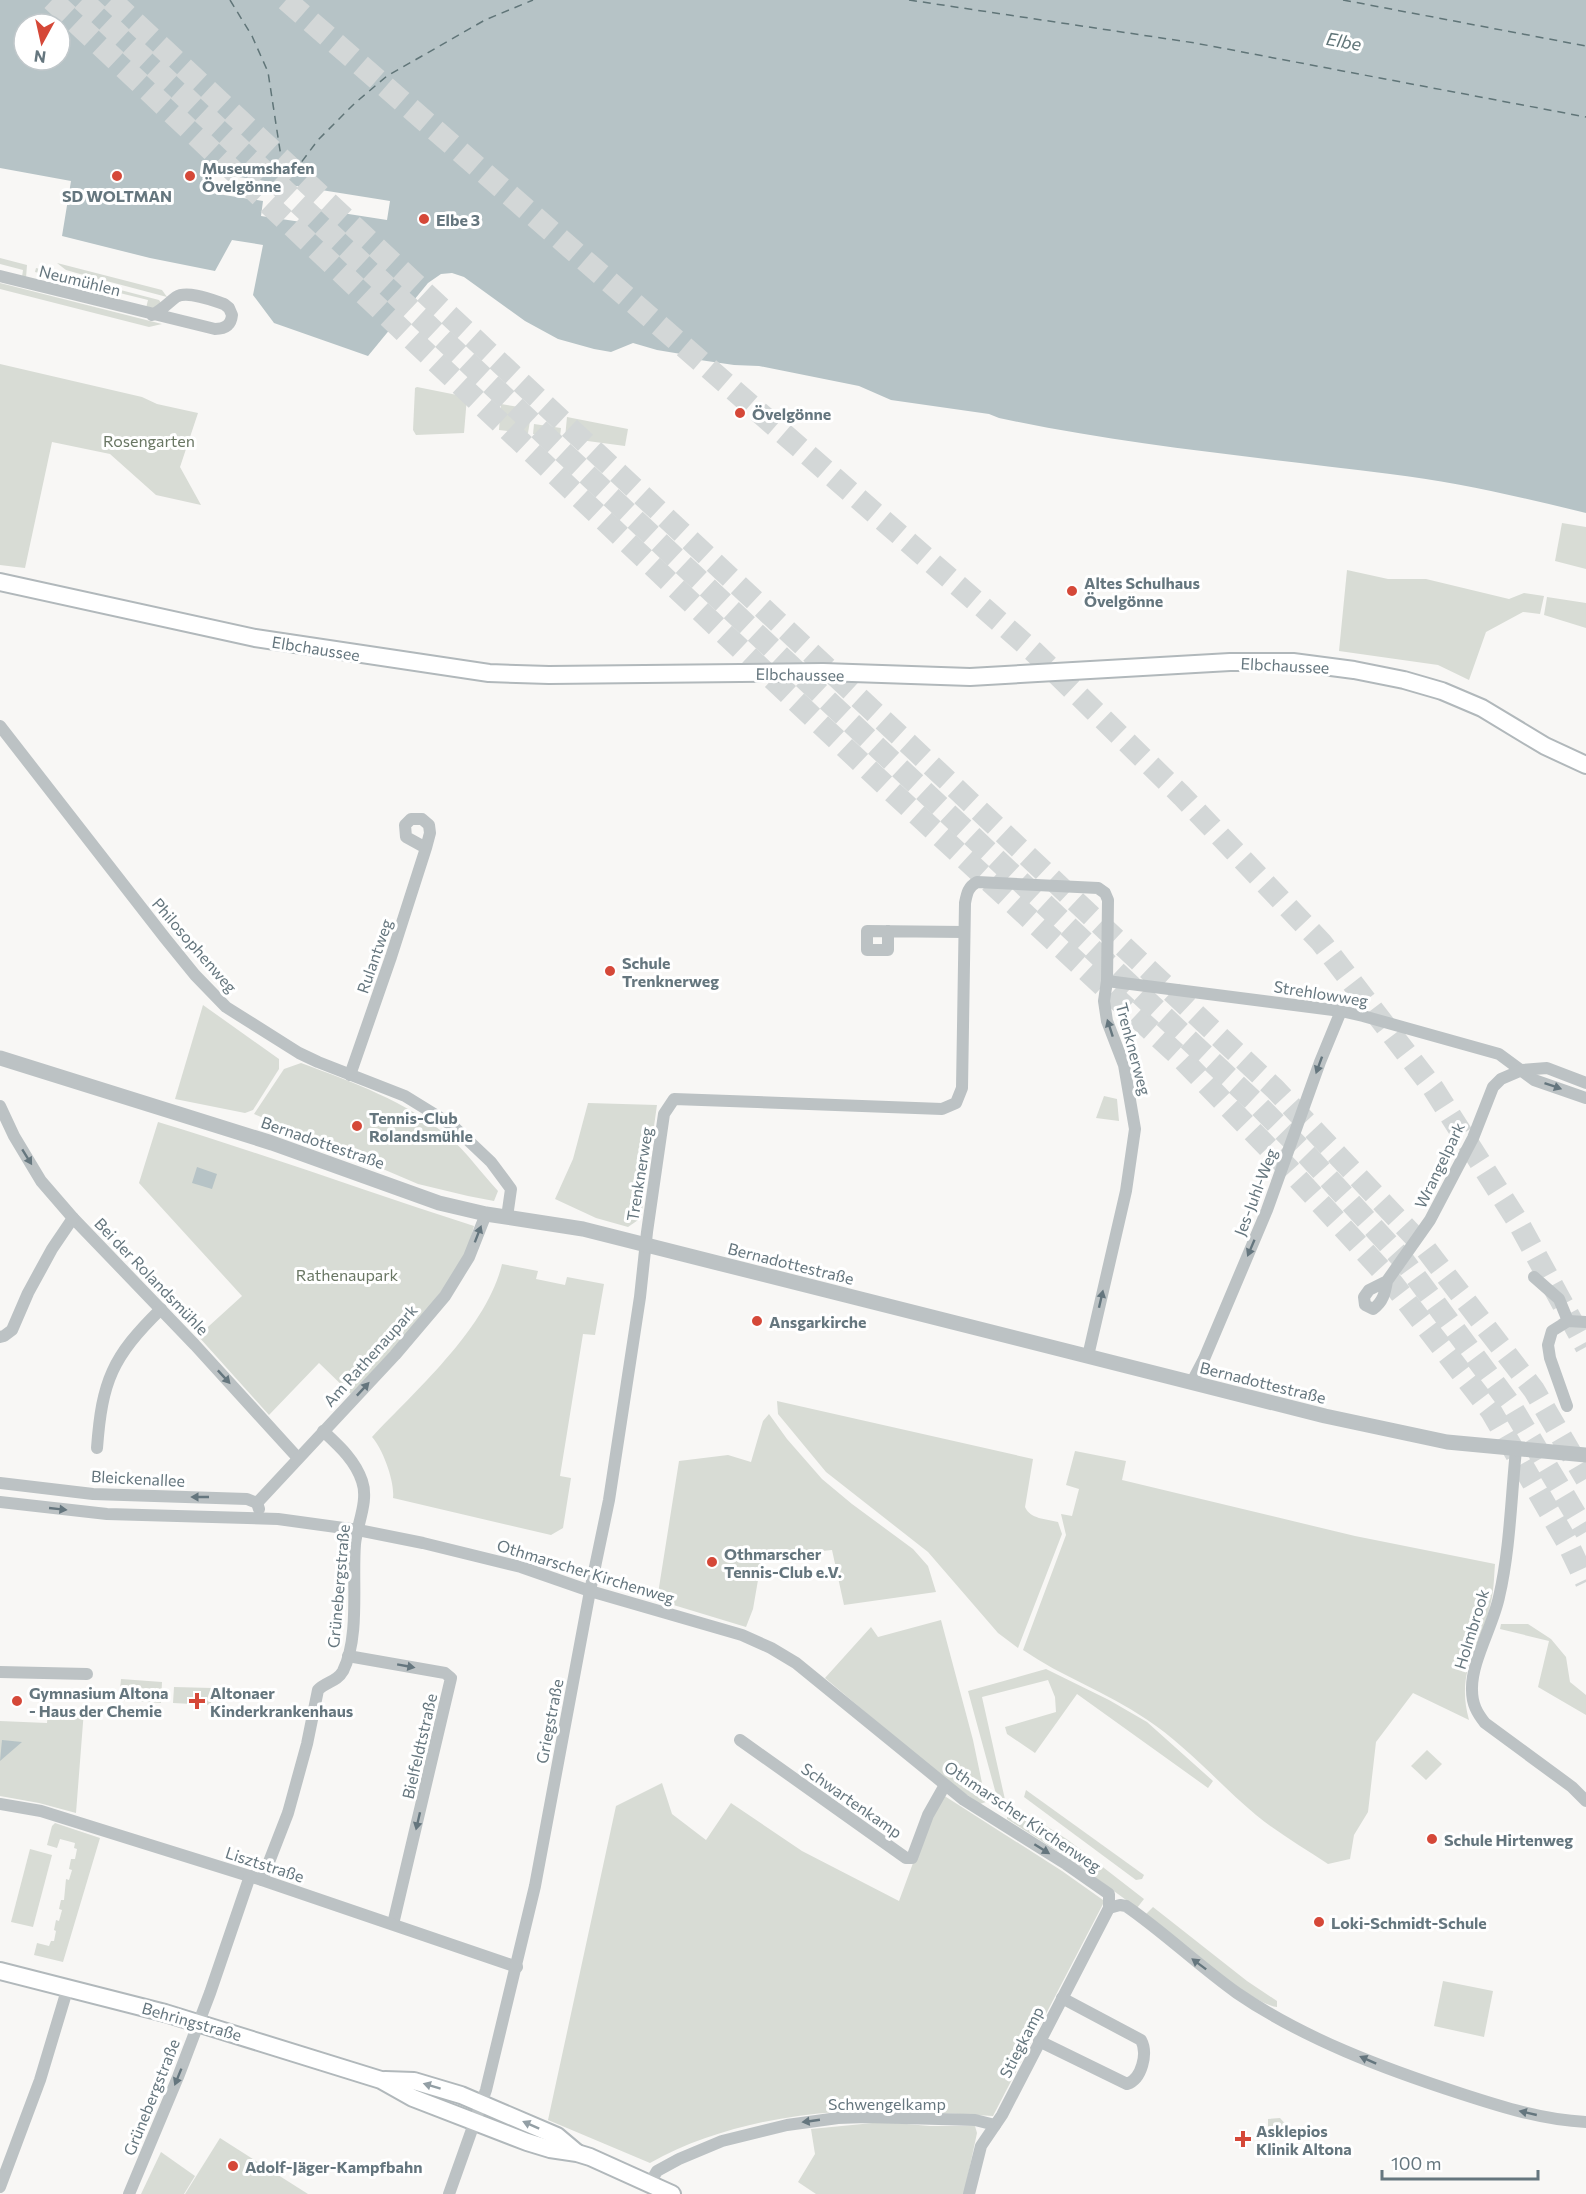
<svg xmlns="http://www.w3.org/2000/svg" width="1586" height="2194" font-family="Commissioner,sans-serif">
  <style>
    .green { fill: #d8dcd5 }
    .water { fill: #b6c3c6; fill-rule: evenodd }
    .pier { fill: #f8f7f5 }
    .lines { fill: none; stroke-linecap: round; stroke-linejoin: round }
    .ferry { stroke: #607578; stroke-width: 1.5; stroke-dasharray: 8 6; stroke-linecap: butt }
    .motorway-tunnel { stroke: #d3d7d7; stroke-width: 22; stroke-dasharray: 22 11; stroke-linecap: butt }
    .secondary-casing { stroke: #b1b8bb; stroke-width: 20 }
    .minor { stroke: #bcc2c4; stroke-width: 12 }
    .tertiary { stroke: #bcc2c4; stroke-width: 15 }
    .secondary { stroke: #fff; stroke-width: 16 }
    .oneway { fill: #65767e }
    .oneway2 { fill: #939fa5 }
    .poi-dot { fill: #d54838; stroke: #fff; stroke-width: 2 }
    .labels { text-anchor: middle; dominant-baseline: central; stroke-width: 6; stroke-linejoin: round; paint-order: stroke }
    .poi-label { font-size: 16px; font-weight: bold; fill: #65767e; stroke: #fff; text-anchor: start }
    .street-label { font-size: 16px; fill: #65767e; stroke: #fff }
    .park-label { font-size: 16px; fill: #697663; stroke: #fff }
    .water-label { font-size: 18px; font-style: italic; fill: #607578; stroke: #fff }
  </style>
  <rect width="100%" height="100%" fill="#f8f7f5"/>
  <g class="green">
    <path d="M0 258 27 265 26 278 22 277 23 270 0 264Z"/>
    <path d="M57 263 162 290 167 297 80 274 66 270Z"/>
    <path d="M36 268 159 300 161 303 155 308H146L148 300 35 272Z"/>
    <path d="M0 283 162 324 149 327 0 289Z"/>
    <path d="M0 364 142 397 157 404 198 413 180 467 201 505 156 495 110 454 52 442 25 568 0 565Z"/>
    <path d="M417 387 467 397 464 433 416 435 413 430 415 388Z"/>
    <path d="M501 404 532 409 528 433 499 430Z"/>
    <path d="M567 417 628 429 625 446 565 438Z"/>
    <path d="M534 424 561 428 560 437 533 434Z"/>
    <path d="M1562 523 1586 527V569L1555 561Z"/>
    <path d="M1347 570 1388 579H1426L1509 599 1524 593 1544 596 1540 614 1523 612 1486 632 1469 680 1438 665 1339 651Z"/>
    <path d="M1547 597 1586 603V628L1544 615Z"/>
    <path d="M203 1005 279 1059V1069L253 1110 245 1113 175 1099Z"/>
    <path d="M301 1063C352 1082 406 1101 449 1137 466 1151 482 1174 498 1191L494 1201 468 1196 418 1184 254 1114 284 1069Z"/>
    <path d="M1104 1096 1117 1099 1119 1121 1096 1118Z"/>
    <path d="M588 1103 657 1105 641 1218 628 1227 596 1218 555 1199 573 1159Z"/>
    <path d="M158 1122C264 1154 368 1192 474 1226L466 1255 452 1277 415 1326 351 1394 319 1363 269 1415 198 1336 242 1296 139 1183Z"/>
    <path d="M502 1264 538 1271 536 1279 565 1285 567 1277 604 1284 595 1335 583 1334 560 1476 571 1478 563 1528 551 1535 393 1498C395 1482 383 1449 372 1437 416 1390 487 1328 502 1264Z"/>
    <path d="M777 1401 1033 1459 1025 1507C1030 1519 1046 1519 1058 1522L1062 1534 1018 1648 998 1633 928 1552 826 1472 778 1414Z"/>
    <path d="M769 1414 787 1439 822 1479 852 1504 913 1549 928 1566 936 1592 844 1605 832 1550 762 1557 753 1609 746 1627 657 1600 679 1461 728 1455 751 1462 763 1421Z"/>
    <path d="M1075 1451 1126 1461 1122 1480 1355 1536 1495 1564C1494 1576 1494 1590 1491 1602 1481 1648 1455 1669 1469 1720L1413 1693 1376 1742 1368 1812 1354 1835 1350 1859 1328 1864C1304 1848 1278 1833 1256 1815 1219 1784 1187 1746 1146 1719 1107 1692 1062 1677 1023 1650L1066 1535 1061 1514 1072 1516 1079 1489 1066 1485Z"/>
    <path d="M941 1620 973 1740 986 1802 980 1804 942 1777 825 1678 871 1627 878 1637Z"/>
    <path d="M1501 1624H1528L1551 1639 1566 1657 1570 1682 1586 1695V1715L1538 1687 1549 1641 1500 1629Z"/>
    <path d="M1046 1669 1109 1700 1147 1722 1213 1781 1208 1788 1077 1694 1035 1753 1007 1734 1005 1727 1056 1712 1055 1697 1048 1680 982 1697 1006 1804 999 1805 968 1691Z"/>
    <path d="M121 1679 162 1682 161 1703 119 1700Z"/>
    <path d="M174 1687 212 1688 211 1705 173 1703Z"/>
    <path d="M48 1709 84 1710 76 1813 39 1803 0 1796V1721L47 1723Z"/>
    <path d="M1427 1750 1442 1764 1426 1780 1411 1766Z"/>
    <path d="M662 1783 672 1814 706 1840 731 1803 802 1851 899 1901 930 1817 943 1795 1062 1871 1103 1900V1904L993 2116C941 2113 889 2108 837 2112 774 2116 705 2132 650 2163L548 2120 616 1806Z"/>
    <path d="M1026 1790 1144 1875 1142 1879 1136 1880 1024 1797Z"/>
    <path d="M1012 1810 1026 1813 1068 1840 1144 1899 1137 1908 1073 1861 1007 1819V1814Z"/>
    <path d="M55 1823 100 1838 63 1962 34 1955 37 1943 49 1946 51 1941H54L56 1931 54 1930 56 1920 59 1921 62 1910 59 1909 61 1900H64L66 1879 69 1880 72 1870 69 1869 71 1859H75L77 1849 74 1848 75 1843 60 1839 57 1848 47 1845 52 1826Z"/>
    <path d="M30 1849 52 1855 33 1927 11 1922Z"/>
    <path d="M1153 1907 1247 1981 1277 2001V2007C1250 2004 1172 1935 1146 1914Z"/>
    <path d="M1443 1981 1493 1991 1484 2037 1434 2026Z"/>
    <path d="M1280 2118 1288 2127 1268 2128V2119Z"/>
    <path d="M883 2122 930 2126H975L977 2133 964 2194H816L798 2182 815 2154 811 2129Z"/>
    <path d="M220 2138 308 2194H185Z"/>
    <path d="M161 2152 195 2176 184 2194H141Z"/>
  </g>
  <g class="water">
    <path d="M0 0H1586V513C1521 497 1456 482 1390 474 1260 457 1128 446 999 418L989 414 891 400 859 386 759 366 734 365 693 359 681 354 657 350 633 343 611 352 594 349 558 339 525 321 464 277 452 273 441 274 428 283 368 356 274 323 253 295 263 245 232 240 215 271 150 258 62 236 71 181 0 168ZM24 24H60V60H24Z"/>
    <path d="M197 1167 217 1174 212 1189 192 1183Z"/>
    <path d="M2 1740 22 1742 0 1761Z"/>
  </g>
  <path class="pier" d="M208 172 390 201 387 220 310 208 308 223 261 216 263 201 205 192Z"/>
  <g class="lines">
    <g class="ferry">
      <path d="M230 0 252 36 268 72 285 183"/>
      <path d="M909 0 1195 43 1586 117"/>
      <path d="M1343 0 1586 46"/>
      <path d="M285 184 318 140 355 103 387 76 485 20 533 0"/>
    </g>
    <g class="motorway-tunnel">
      <path d="M52 0 886 786 1180 1057 1289 1169 1387 1276 1491 1411 1567 1542 1586 1582"/>
      <path d="M82 0 1258 1105 1308 1156 1404 1261 1510 1404 1586 1532"/>
      <path d="M111 0 916 751 1275 1089 1425 1248 1534 1390 1586 1479"/>
      <path d="M286 0 1033 651 1182 796 1321 942 1433 1088 1518 1222 1586 1347"/>
    </g>
    <g class="secondary-casing">
      <g id="secondary">
        <path d="M0 582 255 638 489 673 549 675 823 672 970 677 1230 662H1293L1354 670 1404 680 1442 691 1482 708 1545 746 1586 765"/>
        <path d="M0 1971 165 2013 381 2080 413 2098 527 2142 550 2149 577 2153 590 2157 672 2194"/>
        <path d="M385 2080 414 2081 461 2095 557 2136 576 2152"/>
      </g>
    </g>
    <g class="minor">
      <path d="M0 276 215 329C225 329 231 325 232 315L229 308 224 304C212 300 187 290 176 297 168 303 162 310 152 315"/>
      <path d="M0 726 165 938 195 975 226 1007 299 1053 318 1062 405 1096 439 1117 453 1126 491 1162 511 1189 507 1217"/>
      <path d="M888 931V950H867V931L964 932"/>
      <path d="M1107 981 1341 1011 1363 1016 1499 1054 1534 1080 1586 1098"/>
      <path d="M350 1075 391 957 426 848 430 833 429 825 422 819H411L405 825 406 837 426 848"/>
      <path d="M0 1106 14 1136 41 1181 73 1218 195 1345 297 1457"/>
      <path d="M1534 1277 1559 1299 1568 1321"/>
      <path d="M1387 1281C1385 1293 1383 1302 1373 1309L1365 1305 1364 1297 1369 1290 1387 1281 1430 1220 1473 1138 1493 1087 1501 1079 1522 1070 1547 1068 1586 1083"/>
      <path d="M0 1337 4 1336 12 1330 28 1293 52 1249 73 1218"/>
      <path d="M1192 1382 1204 1359 1267 1210 1320 1062 1341 1011"/>
      <path d="M1567 1406 1550 1358 1548 1345 1552 1331 1568 1321 1586 1322"/>
      <path d="M97 1448C102 1381 112 1357 161 1309"/>
      <path d="M1516 1450C1511 1498 1510 1550 1499 1597 1493 1626 1471 1662 1472 1690 1472 1704 1477 1713 1485 1723L1572 1787 1586 1801"/>
      <path d="M0 1483 93 1494 247 1499 257 1503 259 1509"/>
      <path d="M0 1502 107 1514 278 1519 358 1530 423 1543 521 1567 590 1591 742 1635 771 1648 796 1663 964 1800 1066 1864 1109 1894V1908L1002 2115 981 2146 969 2194"/>
      <path d="M257 1503 395 1355 445 1296 469 1257 486 1214"/>
      <path d="M348 1656 445 1673 451 1678 393 1924"/>
      <path d="M0 1672 87 1674"/>
      <path d="M740 1740 906 1858H912L928 1815 945 1785"/>
      <path d="M0 1804 41 1811 262 1880 517 1967"/>
      <path d="M262 1880 288 1813 307 1744 318 1690C325 1682 337 1682 343 1671 360 1637 352 1582 355 1544 357 1524 369 1501 362 1481 355 1460 339 1446 323 1431"/>
      <path d="M1109 1908 1120 1905 1126 1906C1165 1933 1199 1966 1237 1993 1304 2039 1385 2069 1462 2094 1502 2107 1543 2120 1586 2122"/>
      <path d="M1039 2041 1127 2084C1142 2079 1148 2053 1141 2040L1062 1998"/>
      <path d="M650 2183 657 2171 679 2159 722 2141 787 2125 838 2118 866 2117 975 2120 995 2125"/>
      <path d="M0 2187 40 2080 68 1987"/>
      <path d="M129 2194 178 2077 210 1993 250 1876"/>
      <path d="M449 2194 486 2090 535 1886 590 1591 609 1500 640 1297 647 1232 664 1114 674 1099 942 1109 956 1103 962 1088 965 903C967 893 968 887 977 882L1098 888 1105 893 1108 900 1107 981 1104 1001 1107 1021 1124 1065 1135 1129 1126 1191 1088 1356"/>
    </g>
    <path class="tertiary" d="M0 1058 272 1143 439 1203 486 1214 583 1229 1325 1416 1447 1442 1586 1455"/>
    <use href="#secondary" class="secondary"/>
  </g>
  <defs><path id="oneway-solid" d="M-6-.8H1V-3.2L6.5 0L1 3.2V.8H-6Z" transform="scale(1.5)"/></defs>
  <g class="oneway">
    <use href="#oneway-solid" transform="translate(1110 1028) rotate(-108)"/>
    <use href="#oneway-solid" transform="translate(1319 1065) rotate(110)"/>
    <use href="#oneway-solid" transform="translate(1553 1086) rotate(19)"/>
    <use href="#oneway-solid" transform="translate(27 1157) rotate(58)"/>
    <use href="#oneway-solid" transform="translate(478 1234) rotate(-69)"/>
    <use href="#oneway-solid" transform="translate(1251 1248) rotate(113)"/>
    <use href="#oneway-solid" transform="translate(1101 1299) rotate(-77)"/>
    <use href="#oneway-solid" transform="translate(224 1377) rotate(47)"/>
    <use href="#oneway-solid" transform="translate(363 1389) rotate(-47)"/>
    <use href="#oneway-solid" transform="translate(200 1497) rotate(-180)"/>
    <use href="#oneway-solid" transform="translate(58 1509) rotate(6)"/>
    <use href="#oneway-solid" transform="translate(406 1666) rotate(10)"/>
    <use href="#oneway-solid" transform="translate(418 1821) rotate(103)"/>
    <use href="#oneway-solid" transform="translate(1042 1849) rotate(32)"/>
    <use href="#oneway-solid" transform="translate(1199 1964) rotate(-143)"/>
    <use href="#oneway-solid" transform="translate(1368 2060) rotate(-156)"/>
    <use href="#oneway-solid" transform="translate(178 2077) rotate(112)"/>
    <use href="#oneway-solid" transform="translate(1528 2113) rotate(-167)"/>
    <use href="#oneway-solid" transform="translate(811 2121) rotate(172)"/>
  </g>
  <g class="oneway2">
    <use href="#oneway-solid" transform="translate(432 2086) rotate(-163)"/>
    <use href="#oneway-solid" transform="translate(531 2125) rotate(-156)"/>
  </g>
  <g class="poi-dot">
    <circle cx="117" cy="176" r="6"/>
    <circle cx="190" cy="176" r="6"/>
    <circle cx="424" cy="219" r="6"/>
    <circle cx="740" cy="413" r="6"/>
    <circle cx="1072" cy="591" r="6"/>
    <circle cx="610" cy="971" r="6"/>
    <circle cx="357" cy="1126" r="6"/>
    <circle cx="757" cy="1321" r="6"/>
    <circle cx="712" cy="1562" r="6"/>
    <circle cx="17" cy="1701" r="6"/>
    <path d="M194 1692h6v6h6v6h-6v6h-6v-6h-6v-6h6z"/>
    <circle cx="1432" cy="1839" r="6"/>
    <circle cx="1319" cy="1922" r="6"/>
    <path d="M1240 2130h6v6h6v6h-6v6h-6v-6h-6v-6h6z"/>
    <circle cx="233" cy="2166" r="6"/>
  </g>
  <g class="labels">
    <g class="poi-label">
      <text x="202" y="167">Museumshafen<tspan x="202" dy="18">Övelgönne</tspan></text>
      <text x="117" y="195" text-anchor="middle">SD WOLTMAN</text>
      <text x="436" y="219">Elbe 3</text>
      <text x="752" y="413">Övelgönne</text>
      <text x="1084" y="582">Altes Schulhaus<tspan x="1084" dy="18">Övelgönne</tspan></text>
      <text x="622" y="962">Schule<tspan x="622" dy="18">Trenknerweg</tspan></text>
      <text x="369" y="1117">Tennis-Club<tspan x="369" dy="18">Rolandsmühle</tspan></text>
      <text x="769" y="1321">Ansgarkirche</text>
      <text x="724" y="1553">Othmarscher<tspan x="724" dy="18">Tennis-Club e.V.</tspan></text>
      <text x="29" y="1692">Gymnasium Altona<tspan x="29" dy="18">- Haus der Chemie</tspan></text>
      <text x="210" y="1692">Altonaer<tspan x="210" dy="18">Kinderkrankenhaus</tspan></text>
      <text x="1444" y="1839">Schule Hirtenweg</text>
      <text x="1331" y="1922">Loki-Schmidt-Schule</text>
      <text x="1256" y="2130">Asklepios<tspan x="1256" dy="18">Klinik Altona</tspan></text>
      <text x="245" y="2166">Adolf-Jäger-Kampfbahn</text>
    </g>
    <g class="street-label">
      <text transform="translate(80 280) rotate(14)">Neumühlen</text>
      <text transform="translate(316 648) rotate(9)">Elbchaussee</text>
      <text transform="translate(1285 665) rotate(3)">Elbchaussee</text>
      <text transform="translate(800 674) rotate(1)">Elbchaussee</text>
      <text transform="translate(195 945) rotate(49)">Philosophenweg</text>
      <text transform="translate(374 956) rotate(-71)">Rulantweg</text>
      <text transform="translate(1321 993) rotate(9)">Strehlowweg</text>
      <text transform="translate(1134 1049) rotate(75)">Trenknerweg</text>
      <text transform="translate(323 1142) rotate(19)">Bernadottestraße</text>
      <text transform="translate(1439 1165) rotate(-64)">Wrangelpark</text>
      <text transform="translate(639 1174) rotate(-81)">Trenknerweg</text>
      <text transform="translate(1255 1192) rotate(-69)">Jes-Juhl-Weg</text>
      <text transform="translate(791 1263) rotate(14)">Bernadottestraße</text>
      <text transform="translate(152 1276) rotate(46)">Bei der Rolandsmühle</text>
      <text transform="translate(370 1355) rotate(-48)">Am Rathenaupark</text>
      <text transform="translate(1263 1382) rotate(14)">Bernadottestraße</text>
      <text transform="translate(138 1478) rotate(3)">Bleickenallee</text>
      <text transform="translate(586 1571) rotate(17)">Othmarscher Kirchenweg</text>
      <text transform="translate(338 1586) rotate(-85)">Grünebergstraße</text>
      <text transform="translate(1471 1629) rotate(-73)">Holmbrook</text>
      <text transform="translate(549 1721) rotate(-79)">Griegstraße</text>
      <text transform="translate(419 1746) rotate(-77)">Bielfeldtstraße</text>
      <text transform="translate(852 1800) rotate(35)">Schwartenkamp</text>
      <text transform="translate(1023 1816) rotate(34)">Othmarscher Kirchenweg</text>
      <text transform="translate(265 1864) rotate(18)">Lisztstraße</text>
      <text transform="translate(192 2021) rotate(16)">Behringstraße</text>
      <text transform="translate(1021 2042) rotate(-63)">Stiegkamp</text>
      <text transform="translate(151 2097) rotate(-68)">Grünebergstraße</text>
      <text x="887" y="2103">Schwengelkamp</text>
    </g>
    <g class="park-label">
      <text x="149" y="440">Rosengarten</text>
      <text x="347" y="1274">Rathenaupark</text>
    </g>
    <g class="water-label">
      <text transform="translate(1344 41) rotate(10)">Elbe</text>
    </g>
  </g>
  <g transform="translate(42 42) rotate(188)"><circle r="28" fill="#ffffff" stroke="#c1c8cb" stroke-width="1.5"/>
  <path d="M0-4.5L10 22L0 15L-10 22Z" fill="#d54838"/>
  <text y="-9" font-size="16" font-weight="bold" text-anchor="middle" fill="#65767e">N</text>
  </g>
  <path d="M1382 2170v9h156v-9" fill="none" stroke="#65767e" stroke-width="3"/>
  <text x="1391" y="2170" font-size="18" fill="#65767e" stroke="#ffffff" stroke-width="4.5" paint-order="stroke">100 m</text>
</svg>
